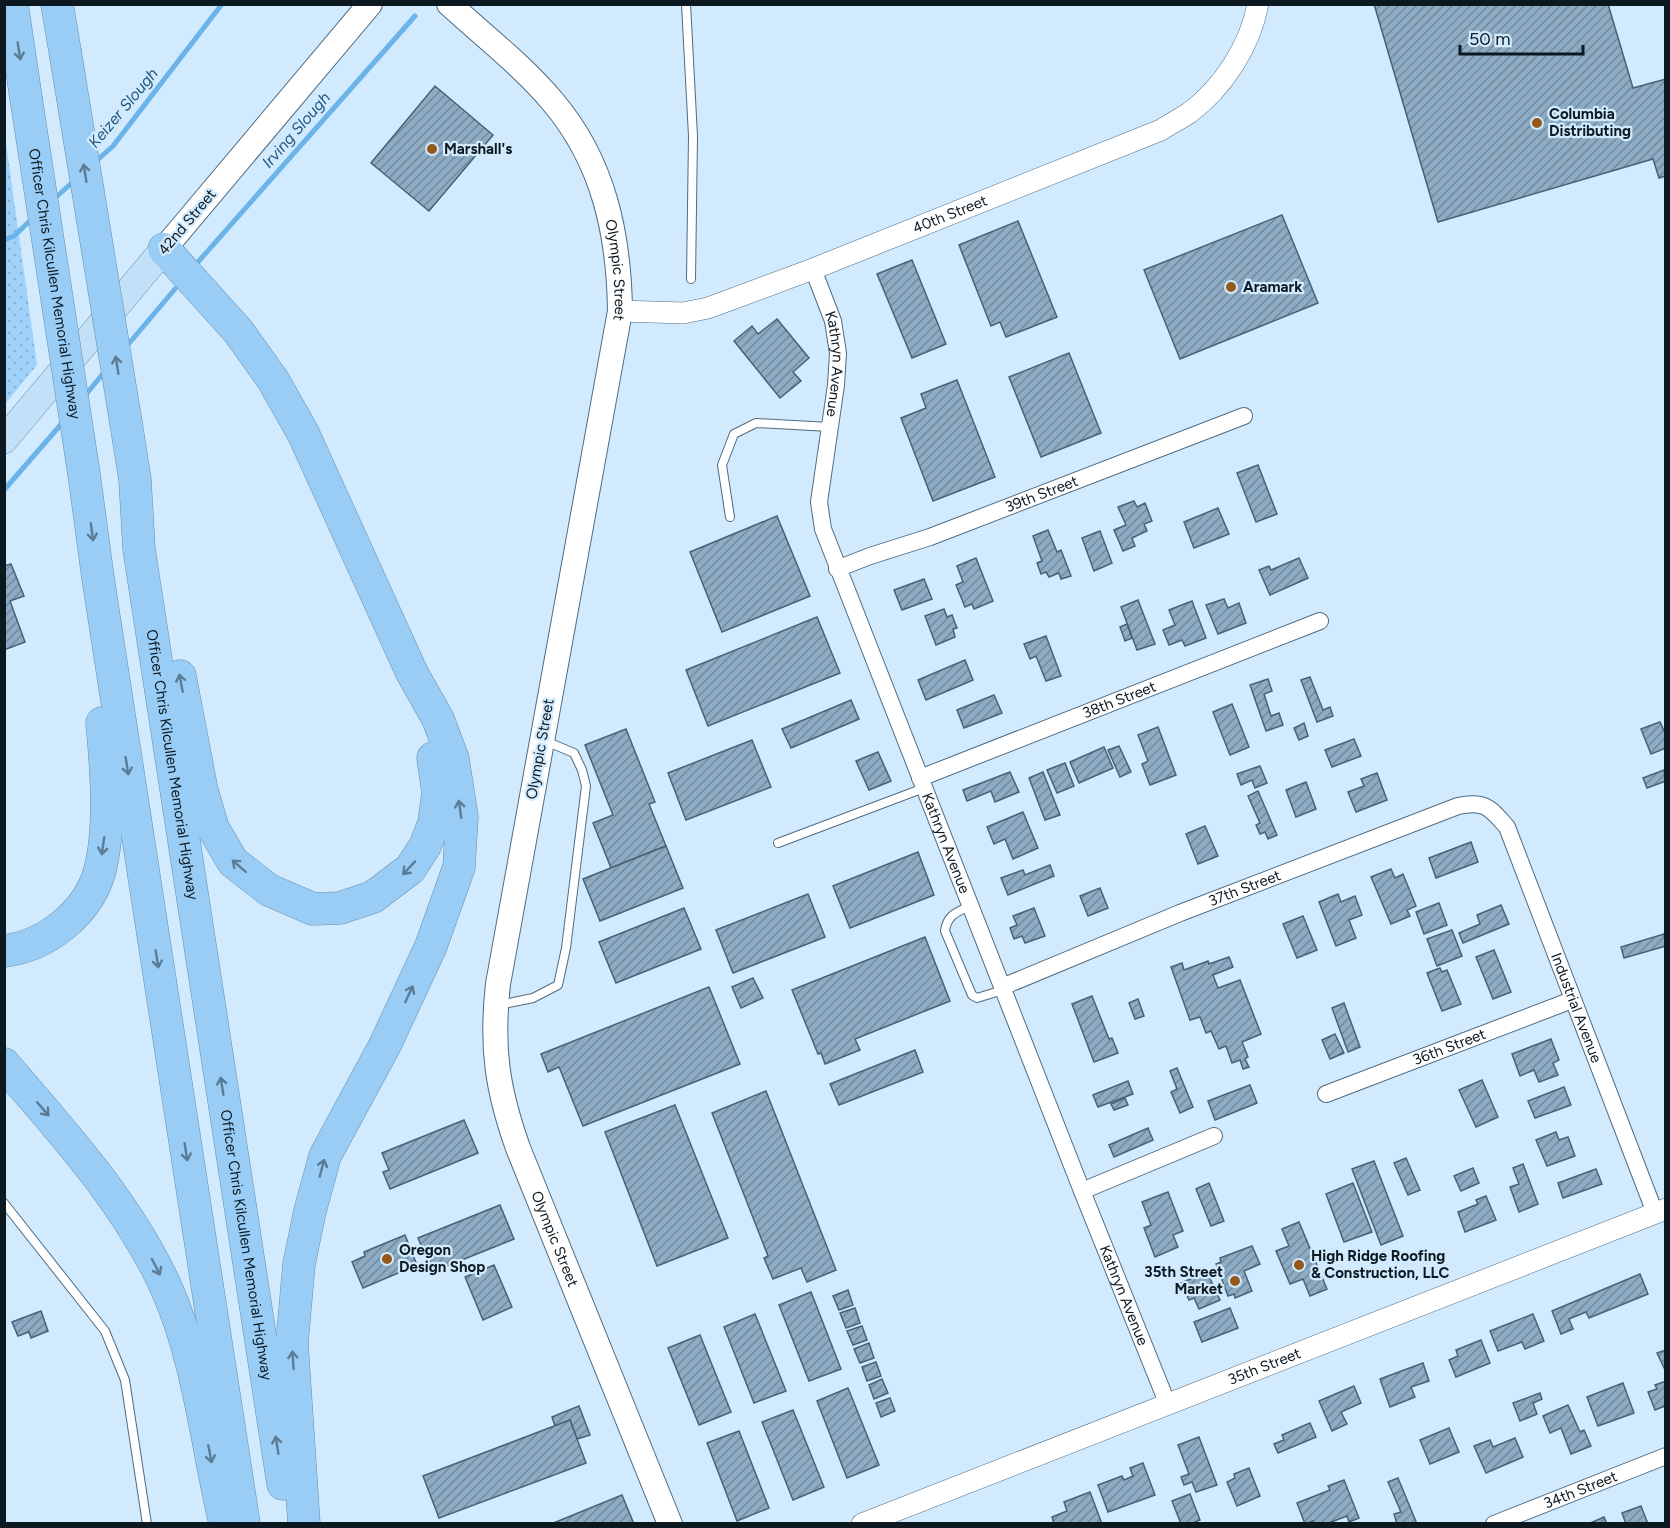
<svg xmlns="http://www.w3.org/2000/svg" width="1670" height="1528" font-family="Figtree,sans-serif">
  <style>
    .green { fill: url(#green-dots) }
    .lines { fill: none; stroke-linecap: round; stroke-linejoin: round }
    .stream { stroke: #6bb4ea; stroke-width: 5 }
    .building { fill: url(#building-hatch); stroke: #476278; stroke-width: 1.5 }
    .service-casing { stroke: #4f6b81; stroke-width: 10 }
    .minor-casing { stroke: #4f6b81; stroke-width: 18 }
    .tertiary-casing { stroke: #4f6b81; stroke-width: 22 }
    .secondary-casing { stroke: #4f6b81; stroke-width: 26 }
    .primary-casing { stroke: #688eab; stroke-width: 28 }
    .motorway-casing { stroke: #688eab; stroke-width: 33 }
    .service { stroke: #fff; stroke-width: 8 }
    .minor { stroke: #fff; stroke-width: 16 }
    .tertiary { stroke: #fff; stroke-width: 21 }
    .secondary { stroke: #fff; stroke-width: 24 }
    .primary { stroke: #c2e1f9; stroke-width: 27 }
    .motorway { stroke: #99cdf5; stroke-width: 32 }
    .motorway-bridge-casing { stroke: #688eab; stroke-width: 33; stroke-linecap: butt }
    .motorway-bridge { stroke: #99cdf5; stroke-width: 32 }
    .oneway { stroke: #5a7c96 }
    .poi-dot { fill: #945818; stroke: #d1eafe; stroke-width: 2 }
    .labels { text-anchor: middle; dominant-baseline: central; stroke-width: 4.5; stroke-linejoin: round; paint-order: stroke }
    .poi-label { font-size: 15px; font-weight: bold; fill: #0d1921; stroke: #d1eafe; text-anchor: start }
    .street-label { font-size: 15px; fill: #0d1921; stroke: #d1eafe }
    .water-label { font-size: 16px; font-style: italic; fill: #22577c; stroke: #d1eafe }
  </style>
  <defs>
    <pattern id="green-dots" width="8" height="8" patternUnits="userSpaceOnUse" patternTransform="scale(1.5)"><rect width="8" height="8" fill="#9fd1f9"/><path d="M2 2h.1M6 6h.1" fill="none" stroke="#88b3d5" stroke-width="1.8" stroke-linecap="round"/></pattern>
    <pattern id="building-hatch" width="6" height="6" patternUnits="userSpaceOnUse" patternTransform="scale(1.5)"><rect width="6" height="6" fill="#8dabc3"/><path d="M-1 1l2-2M0 6l6-6M5 7l2-2" fill="none" stroke="#728a9e"/></pattern>
  </defs>
  <rect width="100%" height="100%" fill="#d1eafe"/>
  <path class="green" d="M5 136 37 365 5 404H4Z"/>
  <g class="lines">
    <g class="stream">
      <path d="M95 162 113 146 222 4"/>
      <path d="M53 200 75 180"/>
      <path d="M4 240 14 236 33 218"/>
      <path d="M198 262 415 16"/>
      <path d="M126 347 175 289"/>
      <path d="M83 398 106 370"/>
      <path d="M4 490 64 421"/>
    </g>
  </g>
  <g class="building">
    <path d="M1374 4H1608L1633 88 1666 79V176L1659 178 1653 159 1438 222Z"/>
    <path d="M435 86 493 135 429 211 371 163Z"/>
    <path d="M1282 215 1318 303 1180 359 1144 270Z"/>
    <path d="M1018 221 1057 317 1006 337 1000 322 991 326 959 245Z"/>
    <path d="M912 260 946 344 912 358 877 274Z"/>
    <path d="M777 319 809 358 793 372 801 381 780 398 734 341 752 326 758 334Z"/>
    <path d="M1069 353 1101 433 1041 457 1009 377Z"/>
    <path d="M957 380 995 477 933 501 901 418 926 408 921 394Z"/>
    <path d="M1258 465 1277 514 1256 522 1237 473Z"/>
    <path d="M1134 501 1137 507 1145 503 1152 521 1144 524 1147 531 1132 538 1135 546 1123 551 1114 530 1126 525 1118 507Z"/>
    <path d="M1218 508 1229 534 1194 548 1184 522Z"/>
    <path d="M777 516 810 596 722 632 690 552Z"/>
    <path d="M1048 530 1057 552 1061 550 1071 576 1061 579 1059 573 1049 577 1046 572 1041 574 1037 563 1042 561 1033 536Z"/>
    <path d="M1100 531 1112 563 1094 571 1082 538Z"/>
    <path d="M976 558 993 601 974 609 972 604 965 607 956 585 963 582 957 566Z"/>
    <path d="M1299 558 1308 578 1270 595 1259 570 1269 566 1271 570Z"/>
    <path d="M11 564 24 596 10 601 25 642 4 650V566Z"/>
    <path d="M924 579 932 599 902 610 894 590Z"/>
    <path d="M1224 599 1228 608 1239 603 1246 623 1218 634 1206 605Z"/>
    <path d="M1138 600 1155 644 1137 650 1121 607Z"/>
    <path d="M1192 601 1206 638 1185 646 1182 640 1169 645 1163 630 1175 625 1169 610Z"/>
    <path d="M944 609 947 617 952 615 957 628 953 629 955 637 936 645 925 616Z"/>
    <path d="M817 617 840 673 708 726 686 670Z"/>
    <path d="M1127 624 1132 638 1125 641 1120 627Z"/>
    <path d="M1046 636 1061 676 1046 681 1036 656 1030 659 1024 644Z"/>
    <path d="M965 660 973 680 926 700 918 680Z"/>
    <path d="M1310 677 1323 710 1330 707 1333 716 1317 722 1301 680Z"/>
    <path d="M1268 679 1272 691 1264 694 1271 716 1279 713 1283 725 1266 731 1250 685Z"/>
    <path d="M994 695 1002 713 964 728 957 710Z"/>
    <path d="M851 700 859 719 791 748 782 729Z"/>
    <path d="M1232 704 1249 747 1230 755 1213 712Z"/>
    <path d="M1660 722 1666 735V748L1651 754 1641 729Z"/>
    <path d="M1304 723 1308 736 1299 740 1294 728Z"/>
    <path d="M1158 727 1176 775 1150 785 1142 764 1148 761 1138 735Z"/>
    <path d="M626 729 655 802 649 804 666 846 611 868 593 823 613 815 585 745Z"/>
    <path d="M1354 739 1361 756 1332 767 1325 750Z"/>
    <path d="M752 740 771 787 686 820 668 773Z"/>
    <path d="M1119 746 1131 772 1120 777 1108 750Z"/>
    <path d="M1104 747 1113 768 1079 783 1070 762Z"/>
    <path d="M878 752 891 781 869 790 856 761Z"/>
    <path d="M1065 763 1074 786 1057 793 1047 770Z"/>
    <path d="M1260 766 1267 783 1255 788 1252 780 1241 785 1237 774Z"/>
    <path d="M1664 770 1666 781 1647 788 1643 778Z"/>
    <path d="M1010 772 1019 792 995 802 991 791 967 801 963 790Z"/>
    <path d="M1043 772 1060 815 1045 820 1029 778Z"/>
    <path d="M1377 773 1387 800 1356 812 1348 792 1364 786 1361 779Z"/>
    <path d="M1306 782 1316 809 1296 817 1286 790Z"/>
    <path d="M1258 791 1277 835 1268 839 1265 832 1260 834 1256 825 1260 823 1248 796Z"/>
    <path d="M1023 812 1038 848 1013 859 1005 839 994 844 987 827Z"/>
    <path d="M1205 826 1218 856 1198 864 1186 834Z"/>
    <path d="M1471 842 1478 862 1436 878 1429 858Z"/>
    <path d="M666 846 683 888 600 921 583 879Z"/>
    <path d="M918 852 934 895 850 928 833 886Z"/>
    <path d="M1050 865 1054 876 1008 895 1001 878 1023 870 1025 875Z"/>
    <path d="M1391 869 1395 878 1403 874 1416 906 1407 910 1410 916 1391 924 1371 877Z"/>
    <path d="M1100 888 1108 908 1088 916 1080 896Z"/>
    <path d="M808 894 825 937 733 973 716 930Z"/>
    <path d="M1338 894 1341 902 1355 896 1362 915 1349 920 1356 938 1336 946 1319 902Z"/>
    <path d="M1439 903 1447 925 1424 934 1416 912Z"/>
    <path d="M1501 905 1509 924 1463 943 1459 933 1480 924 1477 915Z"/>
    <path d="M684 908 701 949 616 983 599 942Z"/>
    <path d="M1034 908 1045 936 1025 943 1022 936 1014 939 1010 928 1017 925 1013 916Z"/>
    <path d="M1303 916 1317 950 1297 958 1283 924Z"/>
    <path d="M1452 930 1462 956 1437 966 1427 939Z"/>
    <path d="M1664 934 1666 946 1624 958 1621 947Z"/>
    <path d="M925 937 950 1001 855 1039 860 1050 825 1064 821 1053 818 1054 792 990Z"/>
    <path d="M1494 950 1511 992 1493 999 1476 957Z"/>
    <path d="M1229 957 1233 967 1213 975 1218 988 1240 980 1261 1034 1242 1042 1248 1057 1245 1059 1249 1067 1243 1069 1240 1060 1232 1063 1226 1046 1219 1049 1211 1031 1206 1033 1200 1017 1190 1020 1171 967 1182 963 1184 970 1208 961 1209 964Z"/>
    <path d="M1440 968 1442 972 1447 970 1461 1004 1442 1011 1427 973Z"/>
    <path d="M753 978 763 998 741 1008 732 987Z"/>
    <path d="M709 987 740 1064 583 1126 559 1067 548 1072 541 1054Z"/>
    <path d="M1092 996 1109 1039 1112 1038 1118 1053 1094 1062 1072 1004Z"/>
    <path d="M1138 999 1144 1016 1135 1019 1129 1003Z"/>
    <path d="M1344 1003 1360 1047 1348 1052 1332 1008Z"/>
    <path d="M1335 1034 1344 1053 1330 1059 1322 1040Z"/>
    <path d="M1551 1039 1559 1060 1553 1063 1558 1075 1539 1082 1534 1070 1520 1076 1512 1054Z"/>
    <path d="M915 1050 923 1072 839 1105 830 1084Z"/>
    <path d="M1177 1068 1193 1107 1180 1113 1171 1092 1177 1089 1170 1071Z"/>
    <path d="M1482 1080 1498 1117 1476 1127 1459 1090Z"/>
    <path d="M1128 1081 1133 1094 1098 1107 1093 1095Z"/>
    <path d="M1250 1085 1257 1103 1215 1120 1208 1101Z"/>
    <path d="M1564 1087 1571 1105 1535 1118 1528 1101Z"/>
    <path d="M766 1091 836 1270 807 1282 801 1268 773 1279 764 1258 768 1256 712 1113Z"/>
    <path d="M1125 1098 1128 1105 1114 1110 1111 1104Z"/>
    <path d="M675 1105 728 1238 657 1266 605 1132Z"/>
    <path d="M464 1120 478 1153 390 1189 383 1172 389 1170 382 1153Z"/>
    <path d="M1148 1128 1153 1140 1114 1157 1109 1145Z"/>
    <path d="M1556 1132 1559 1140 1568 1137 1575 1156 1547 1166 1536 1140Z"/>
    <path d="M1406 1158 1420 1190 1408 1195 1394 1163Z"/>
    <path d="M1374 1161 1403 1236 1381 1245 1352 1169Z"/>
    <path d="M1523 1164 1538 1204 1519 1212 1510 1187 1519 1184 1513 1168Z"/>
    <path d="M1473 1168 1479 1183 1461 1191 1454 1176Z"/>
    <path d="M1596 1169 1602 1184 1563 1198 1558 1183Z"/>
    <path d="M1209 1183 1224 1221 1211 1226 1196 1189Z"/>
    <path d="M1353 1183 1372 1232 1344 1242 1326 1194Z"/>
    <path d="M1168 1192 1183 1231 1173 1235 1178 1247 1155 1257 1144 1228 1151 1225 1142 1202Z"/>
    <path d="M1486 1196 1496 1220 1465 1232 1458 1212 1478 1204 1476 1200Z"/>
    <path d="M500 1205 514 1239 432 1272 418 1238Z"/>
    <path d="M1299 1222 1327 1289 1310 1296 1303 1279 1290 1284 1276 1251 1289 1246 1282 1229Z"/>
    <path d="M405 1235 417 1265 363 1288 352 1262 365 1256 364 1252Z"/>
    <path d="M1252 1246 1260 1264 1244 1271 1252 1291 1235 1298 1234 1294 1228 1296 1216 1264 1221 1262 1220 1258Z"/>
    <path d="M494 1265 512 1307 483 1320 465 1277Z"/>
    <path d="M1207 1272 1220 1300 1199 1309 1194 1298 1189 1300 1181 1283Z"/>
    <path d="M1640 1274 1648 1294 1589 1318 1586 1312 1569 1319 1573 1329 1561 1334 1552 1311Z"/>
    <path d="M848 1290 853 1305 839 1310 833 1296Z"/>
    <path d="M811 1292 841 1369 809 1381 779 1305Z"/>
    <path d="M855 1308 860 1323 846 1328 840 1313Z"/>
    <path d="M1230 1308 1238 1328 1202 1342 1194 1322Z"/>
    <path d="M41 1311 48 1331 31 1338 29 1332 18 1336 12 1322Z"/>
    <path d="M755 1314 786 1391 754 1403 724 1327Z"/>
    <path d="M1533 1314 1544 1341 1525 1349 1522 1342 1498 1351 1490 1331Z"/>
    <path d="M862 1326 867 1340 853 1345 847 1331Z"/>
    <path d="M700 1335 731 1412 699 1425 668 1348Z"/>
    <path d="M1481 1340 1490 1363 1456 1377 1449 1360 1458 1356 1456 1350Z"/>
    <path d="M869 1343 874 1358 860 1363 854 1349Z"/>
    <path d="M1666 1350V1372L1657 1353Z"/>
    <path d="M876 1362 881 1376 867 1381 862 1367Z"/>
    <path d="M1423 1363 1429 1381 1411 1387 1415 1397 1390 1407 1380 1379Z"/>
    <path d="M882 1379 888 1393 874 1399 869 1385Z"/>
    <path d="M1666 1381V1408L1665 1406 1655 1410 1648 1392 1657 1389 1655 1385Z"/>
    <path d="M1623 1383 1634 1413 1598 1426 1587 1397Z"/>
    <path d="M1354 1386 1361 1403 1341 1412 1347 1424 1332 1431 1319 1401Z"/>
    <path d="M848 1388 879 1465 847 1478 817 1401Z"/>
    <path d="M1540 1393 1542 1399 1533 1403 1537 1414 1520 1421 1513 1403Z"/>
    <path d="M890 1398 895 1411 881 1417 876 1403Z"/>
    <path d="M1568 1405 1580 1432 1584 1430 1591 1446 1571 1454 1561 1428 1550 1433 1543 1416Z"/>
    <path d="M579 1406 590 1435 577 1439 570 1420 555 1426 552 1417Z"/>
    <path d="M793 1410 824 1487 793 1500 762 1422Z"/>
    <path d="M570 1420 586 1463 439 1518 423 1476Z"/>
    <path d="M1310 1423 1316 1437 1278 1453 1274 1444 1284 1440 1282 1435Z"/>
    <path d="M1449 1428 1459 1452 1430 1464 1420 1440Z"/>
    <path d="M739 1431 769 1508 737 1521 707 1443Z"/>
    <path d="M1199 1437 1217 1485 1196 1492 1192 1482 1184 1485 1181 1477 1189 1474 1178 1445Z"/>
    <path d="M1515 1438 1523 1457 1486 1473 1474 1446 1490 1440 1493 1447Z"/>
    <path d="M1143 1463 1155 1495 1108 1512 1098 1485 1122 1476 1124 1480 1133 1476 1130 1468Z"/>
    <path d="M1249 1468 1260 1496 1237 1506 1227 1482 1235 1478 1234 1474Z"/>
    <path d="M1398 1478 1417 1524H1397L1394 1514 1401 1512 1388 1482Z"/>
    <path d="M1344 1480 1359 1518 1349 1522 1347 1516 1326 1524H1314L1313 1521 1305 1524 1297 1503 1330 1490 1328 1486Z"/>
    <path d="M1090 1492 1102 1524H1054L1052 1517 1067 1511 1064 1502Z"/>
    <path d="M1190 1494 1200 1520 1190 1524H1181L1172 1501Z"/>
    <path d="M622 1495 634 1524H551Z"/>
    <path d="M1641 1506 1648 1524H1626L1622 1513Z"/>
    <path d="M1604 1517 1607 1524H1588Z"/>
  </g>
  <g class="lines">
    <g class="service-casing">
      <g id="service">
        <path d="M686 4 693 136 691 279"/>
        <path d="M730 517 722 465 734 434 756 423 830 427"/>
        <path d="M778 843 924 788"/>
        <path d="M970 906C957 912 947 915 945 931L972 995 977 998 1003 990"/>
        <path d="M499 1005 533 998 558 985 566 948 586 786 582 770 574 753 543 740"/>
        <path d="M4 1203 105 1331 125 1380 147 1524"/>
      </g>
    </g>
    <g class="minor-casing">
      <g id="minor">
        <path id="s1" d="M813 269 833 321 838 353 836 385 819 502 823 529 1082 1191 1168 1405"/>
        <path id="s2" d="M837 569 870 556 930 537 1244 416"/>
        <path id="s3" d="M920 778 1320 621"/>
        <path id="s4" d="M1002 987 1180 913 1458 806C1485 800 1490 808 1507 827L1655 1213"/>
        <path id="s5" d="M1326 1094 1572 1000"/>
        <path d="M1082 1191 1214 1136"/>
        <path id="s6" d="M1494 1524 1666 1456"/>
      </g>
    </g>
    <g class="tertiary-casing">
      <g id="tertiary">
        <path id="s7" d="M620 311 683 313 708 308 813 269 1161 130C1170 124 1180 119 1189 113 1223 88 1250 46 1258 4"/>
        <path id="s8" d="M862 1524 1666 1209"/>
      </g>
    </g>
    <g class="secondary-casing">
      <g id="secondary">
        <path id="s9" d="M449 4C484 36 523 66 553 102 604 162 619 235 620 311L498 984C491 1047 497 1089 518 1148L670 1524"/>
        <path d="M164 249 370 4"/>
      </g>
    </g>
    <g class="primary-casing">
      <path id="primary" d="M4 440 164 249"/>
    </g>
    <g class="motorway-casing">
      <g id="motorway">
        <path d="M12 4 26 98"/>
        <path d="M57 4 65 51"/>
        <path d="M164 249 238 331 273 380 303 433 412 673 438 719 453 759 462 817 459 867 431 946 385 1045 325 1156 310 1211 299 1264 292 1343 304 1524"/>
        <path id="s10" d="M126 423 135 480 139 549 283 1484"/>
        <path d="M84 474 98 578 244 1524"/>
        <path d="M180 676 202 791 213 828 233 862 269 890 313 909 340 908 373 897 410 869 425 846 434 823 438 793 433 758"/>
        <path d="M4 951C47 946 89 912 100 870 111 827 106 766 102 723"/>
        <path d="M4 1064C64 1134 126 1201 165 1285 198 1357 206 1441 224 1519"/>
      </g>
    </g>
    <use href="#service" class="service"/>
    <use href="#minor" class="minor"/>
    <use href="#tertiary" class="tertiary"/>
    <use href="#secondary" class="secondary"/>
    <use href="#primary" class="primary"/>
    <use href="#motorway" class="motorway"/>
    <g class="motorway-bridge-casing">
      <g id="motorway-bridge">
        <path d="M65 51 126 423"/>
        <path id="s11" d="M26 98 84 474"/>
      </g>
    </g>
    <use href="#motorway-bridge" class="motorway-bridge"/>
  </g>
  <defs><path id="oneway-shaft" d="M-6 0H5M1.5-3L5.5 0L1.5 3" fill="none" stroke-width="1.6" stroke-linecap="round" stroke-linejoin="round" transform="scale(1.5)"/></defs>
  <g class="oneway">
    <use href="#oneway-shaft" transform="translate(19 51) rotate(81)"/>
    <use href="#oneway-shaft" transform="translate(85 173) rotate(-99)"/>
    <use href="#oneway-shaft" transform="translate(117 365) rotate(-99)"/>
    <use href="#oneway-shaft" transform="translate(92 532) rotate(82)"/>
    <use href="#oneway-shaft" transform="translate(181 683) rotate(-101)"/>
    <use href="#oneway-shaft" transform="translate(127 766) rotate(81)"/>
    <use href="#oneway-shaft" transform="translate(460 809) rotate(-98)"/>
    <use href="#oneway-shaft" transform="translate(103 846) rotate(98)"/>
    <use href="#oneway-shaft" transform="translate(239 866) rotate(-139)"/>
    <use href="#oneway-shaft" transform="translate(409 868) rotate(133)"/>
    <use href="#oneway-shaft" transform="translate(157 959) rotate(81)"/>
    <use href="#oneway-shaft" transform="translate(409 994) rotate(-65)"/>
    <use href="#oneway-shaft" transform="translate(222 1086) rotate(-99)"/>
    <use href="#oneway-shaft" transform="translate(43 1109) rotate(49)"/>
    <use href="#oneway-shaft" transform="translate(186 1152) rotate(81)"/>
    <use href="#oneway-shaft" transform="translate(322 1168) rotate(-75)"/>
    <use href="#oneway-shaft" transform="translate(156 1267) rotate(63)"/>
    <use href="#oneway-shaft" transform="translate(293 1360) rotate(-94)"/>
    <use href="#oneway-shaft" transform="translate(277 1445) rotate(-99)"/>
    <use href="#oneway-shaft" transform="translate(210 1454) rotate(79)"/>
  </g>
  <g class="poi-dot">
    <circle cx="1537" cy="123" r="6"/>
    <circle cx="432" cy="149" r="6"/>
    <circle cx="1231" cy="287" r="6"/>
    <circle cx="387" cy="1259" r="6"/>
    <circle cx="1299" cy="1265" r="6"/>
    <circle cx="1235" cy="1281" r="6"/>
  </g>
  <g class="labels">
    <g class="poi-label">
      <text x="1549" y="114">Columbia<tspan x="1549" dy="17">Distributing</tspan></text>
      <text x="444" y="149">Marshall's</text>
      <text x="1243" y="287">Aramark</text>
      <text x="399" y="1250">Oregon<tspan x="399" dy="17">Design Shop</tspan></text>
      <text x="1311" y="1256">High Ridge Roofing<tspan x="1311" dy="17">&amp; Construction, LLC</tspan></text>
      <text x="1223" y="1272" text-anchor="end">35th Street<tspan x="1223" dy="17">Market</tspan></text>
    </g>
    <g class="street-label">
      <text stroke="none"><textPath href="#s7" startOffset="348">40th Street</textPath></text>
      <text transform="translate(187 222) rotate(-50)">42nd Street</text>
      <text stroke="none"><textPath href="#s9" startOffset="326">Olympic Street</textPath></text>
      <text stroke="none"><textPath href="#s11" startOffset="188">Officer Chris Kilcullen Memorial Highway</textPath></text>
      <text stroke="none"><textPath href="#s1" startOffset="99">Kathryn Avenue</textPath></text>
      <text stroke="none"><textPath href="#s2" startOffset="218">39th Street</textPath></text>
      <text stroke="none"><textPath href="#s3" startOffset="214">38th Street</textPath></text>
      <text transform="translate(540 749) rotate(-80)">Olympic Street</text>
      <text stroke="none"><textPath href="#s10" startOffset="345">Officer Chris Kilcullen Memorial Highway</textPath></text>
      <text stroke="none"><textPath href="#s1" startOffset="603">Kathryn Avenue</textPath></text>
      <text stroke="none"><textPath href="#s4" startOffset="262">37th Street</textPath></text>
      <text stroke="none"><textPath href="#s4" startOffset="742">Industrial Avenue</textPath></text>
      <text stroke="none"><textPath href="#s5" startOffset="132">36th Street</textPath></text>
      <text stroke="none"><textPath href="#s9" startOffset="1316">Olympic Street</textPath></text>
      <text stroke="none"><textPath href="#s10" startOffset="831">Officer Chris Kilcullen Memorial Highway</textPath></text>
      <text stroke="none"><textPath href="#s1" startOffset="1089">Kathryn Avenue</textPath></text>
      <text stroke="none"><textPath href="#s8" startOffset="432">35th Street</textPath></text>
      <text stroke="none"><textPath href="#s6" startOffset="93">34th Street</textPath></text>
    </g>
    <g class="water-label">
      <text transform="translate(123 108) rotate(-50)">Keizer Slough</text>
      <text transform="translate(296 130) rotate(-49)">Irving Slough</text>
    </g>
  </g>
  <rect width="1670" height="1528" fill="none" stroke="#0d1921" stroke-width="12"/>
  <path d="M1460 45v9h123v-9" fill="none" stroke="#0d1921" stroke-width="3"/>
  <text x="1469" y="45" font-size="18" fill="#0d1921" stroke="#d1eafe" stroke-width="4.5" paint-order="stroke">50 m</text>
</svg>
